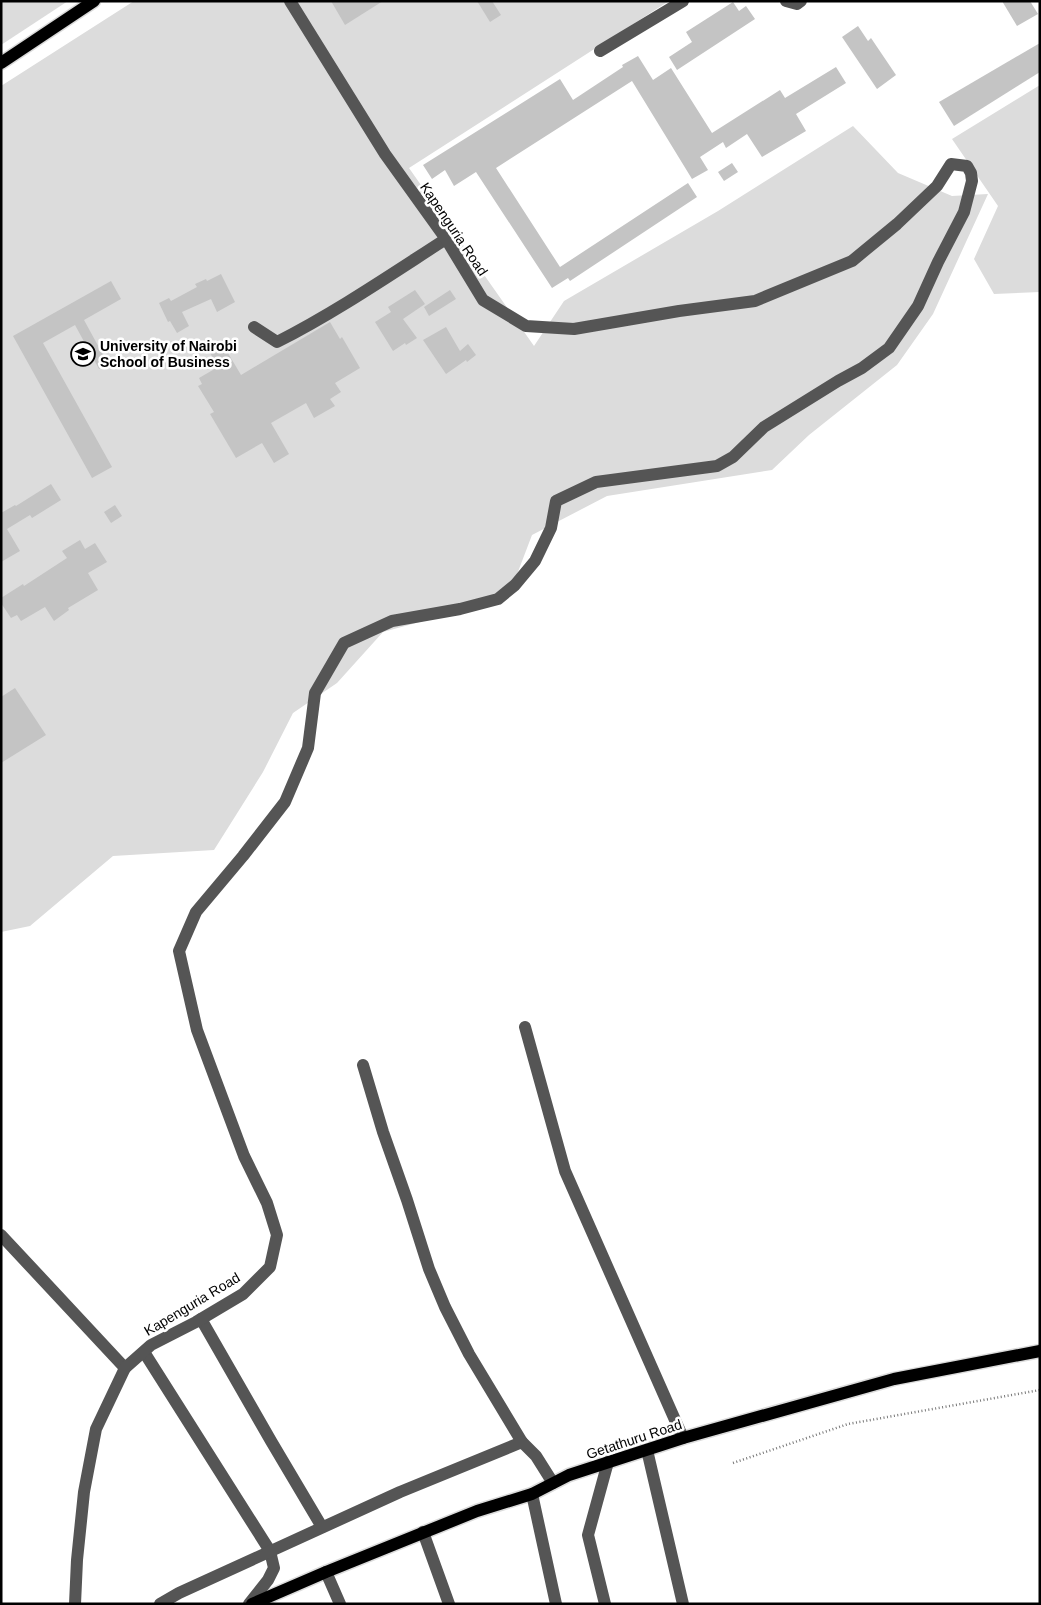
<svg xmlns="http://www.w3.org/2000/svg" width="1041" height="1605" font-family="Helvetica,sans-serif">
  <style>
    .green { fill: #dcdcdc }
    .building { fill: #c4c4c4 }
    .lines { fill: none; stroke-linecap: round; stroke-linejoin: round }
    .major-casing { stroke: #dbdbdb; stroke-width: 15 }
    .path { stroke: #777; stroke-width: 2.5; stroke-dasharray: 1 2.5; stroke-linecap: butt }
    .minor { stroke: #555; stroke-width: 12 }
    .major { stroke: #000; stroke-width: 12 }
    .labels { text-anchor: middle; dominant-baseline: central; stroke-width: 5; stroke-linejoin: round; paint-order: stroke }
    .street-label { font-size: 14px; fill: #000; stroke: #fff }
    .poi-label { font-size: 14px; font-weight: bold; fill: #000; stroke: #fff; text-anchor: start }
  </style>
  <rect width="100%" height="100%" fill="#fff"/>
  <g class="green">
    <path d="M1 1H68L1 45Z"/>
    <path d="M134 1H669L409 168 534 346 564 301 718 211 853 126 898 173 952 196 988 194 933 314 897 365 809 435 772 470 607 496 532 535 508 598 383 632 337 683 293 713 263 772 214 850 113 856 30 926 1 932V86Z"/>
    <path d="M1040 85V292L994 294 974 259 998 206 952 139Z"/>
  </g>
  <g class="building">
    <path d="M331 1H383L345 25Z"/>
    <path d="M477 1H492L501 15 490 22Z"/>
    <path d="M1002 1H1030L1038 14 1017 26Z"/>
    <path d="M733 2 739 11 746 6 755 19 677 70 669 57 692 42 686 32Z"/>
    <path d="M858 26 868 41 871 38 896 75 877 89 842 37Z"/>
    <path d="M1040 43V72L954 126 939 102Z"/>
    <path d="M638 56 653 80 671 68 712 133 780 90 785 98 836 67 846 83 796 114 806 131 762 157 747 134 726 148 723 142 700 157 708 170 692 179 632 81 496 168 560 267 688 183 697 197 570 281 568 278 552 288 476 172 454 186 445 170 432 179 423 165 560 79 573 100 623 67 622 65Z"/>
    <path d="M732 163 738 172 724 181 718 172Z"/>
    <path d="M221 274 235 302 217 312 211 299 182 312 189 326 177 333 170 321 168 322 159 303 169 298 171 301 197 287 195 284 206 279 207 281Z"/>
    <path d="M111 281 121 299 84 320 108 364 99 369 75 325 43 343 112 467 92 478 13 336Z"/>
    <path d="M415 290 425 304 403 319 417 338 406 345 405 343 393 351 375 322 391 312 388 307Z"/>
    <path d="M450 290 456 299 429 316 424 307Z"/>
    <path d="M330 322 340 339 342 337 360 368 335 383 341 392 330 399 335 406 314 418 306 403 271 423 289 454 274 463 262 443 236 458 210 414 214 412 198 386 202 384 199 378 218 367 209 351 222 343 241 375Z"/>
    <path d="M446 327 460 351 468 344 476 355 467 362 466 360 446 374 423 340Z"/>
    <path d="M51 484 61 500 32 518 30 515 7 529 20 551 1 562V513L15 505 16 506Z"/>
    <path d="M115 505 122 516 111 523 104 512Z"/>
    <path d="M80 540 85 549 95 543 107 562 88 573 98 590 68 608 69 610 54 621 45 607 21 621 17 615 11 618 1 603V598L23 584 24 586 67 558 62 551Z"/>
    <path d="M15 688 46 735 1 763V697Z"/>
  </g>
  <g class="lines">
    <g class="major-casing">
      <g id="major">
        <path d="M1 63 94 1"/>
        <path d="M252 1604 326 1572 477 1511 532 1494 569 1475 683 1438 894 1379 1040 1351"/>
      </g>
    </g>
    <path class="path" d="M733 1463 848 1424 1040 1390"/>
    <g class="minor">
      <path d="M786 1 797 4 801 1"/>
      <path d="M600 51 683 1"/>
      <path d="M254 327 277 342C336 312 390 275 446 239"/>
      <path d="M525 1027 565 1171 683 1438"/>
      <path d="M363 1065 383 1132 407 1200 429 1269 445 1307 469 1354 522 1442"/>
      <path d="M1 1235 125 1368"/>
      <path d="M201 1319 271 1441 322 1527"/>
      <path d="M144 1352 270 1551 274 1568 268 1580 249 1604"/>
      <path d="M647 1450 683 1604"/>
      <path d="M532 1494 556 1604"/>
      <path d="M423 1532 449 1604"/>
      <path d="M326 1572 340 1604"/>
      <path d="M75 1604 77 1560 84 1492 96 1429 125 1368 151 1345 196 1322 243 1294 270 1267 277 1235 267 1203 244 1156 197 1030 179 951 196 912 243 856 285 802 308 748 315 693 344 643 392 621 460 609 498 599 515 585 535 561 551 528 556 501 596 482 717 466 733 457 764 427 838 381 862 368 889 348 918 306 938 262 964 212 972 181 971 173 967 166 951 164 937 186 897 224 852 261 755 301 679 311 574 329 526 326 483 300 446 239 385 154 290 1"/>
      <path d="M160 1604 179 1593 400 1492 522 1442 536 1456 553 1483"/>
      <path d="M605 1604 588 1535 608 1462"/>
    </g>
    <use href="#major" class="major"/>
  </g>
  <defs>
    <g id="university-ring" transform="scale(1.25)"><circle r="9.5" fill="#fff" stroke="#000" stroke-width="1.5"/><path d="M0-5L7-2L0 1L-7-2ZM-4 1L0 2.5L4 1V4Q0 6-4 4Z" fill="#000"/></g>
  </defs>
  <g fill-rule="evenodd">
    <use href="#university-ring" x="83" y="354"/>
  </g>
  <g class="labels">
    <g class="street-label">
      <text transform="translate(454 229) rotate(56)">Kapenguria Road</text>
      <text transform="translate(192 1304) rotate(-31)">Kapenguria Road</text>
      <text transform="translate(634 1439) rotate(-18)">Getathuru Road</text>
    </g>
    <g class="poi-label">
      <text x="100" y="346">University of Nairobi<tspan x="100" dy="16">School of Business</tspan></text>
    </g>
  </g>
  <rect width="1041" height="1605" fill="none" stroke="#000000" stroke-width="5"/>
</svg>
